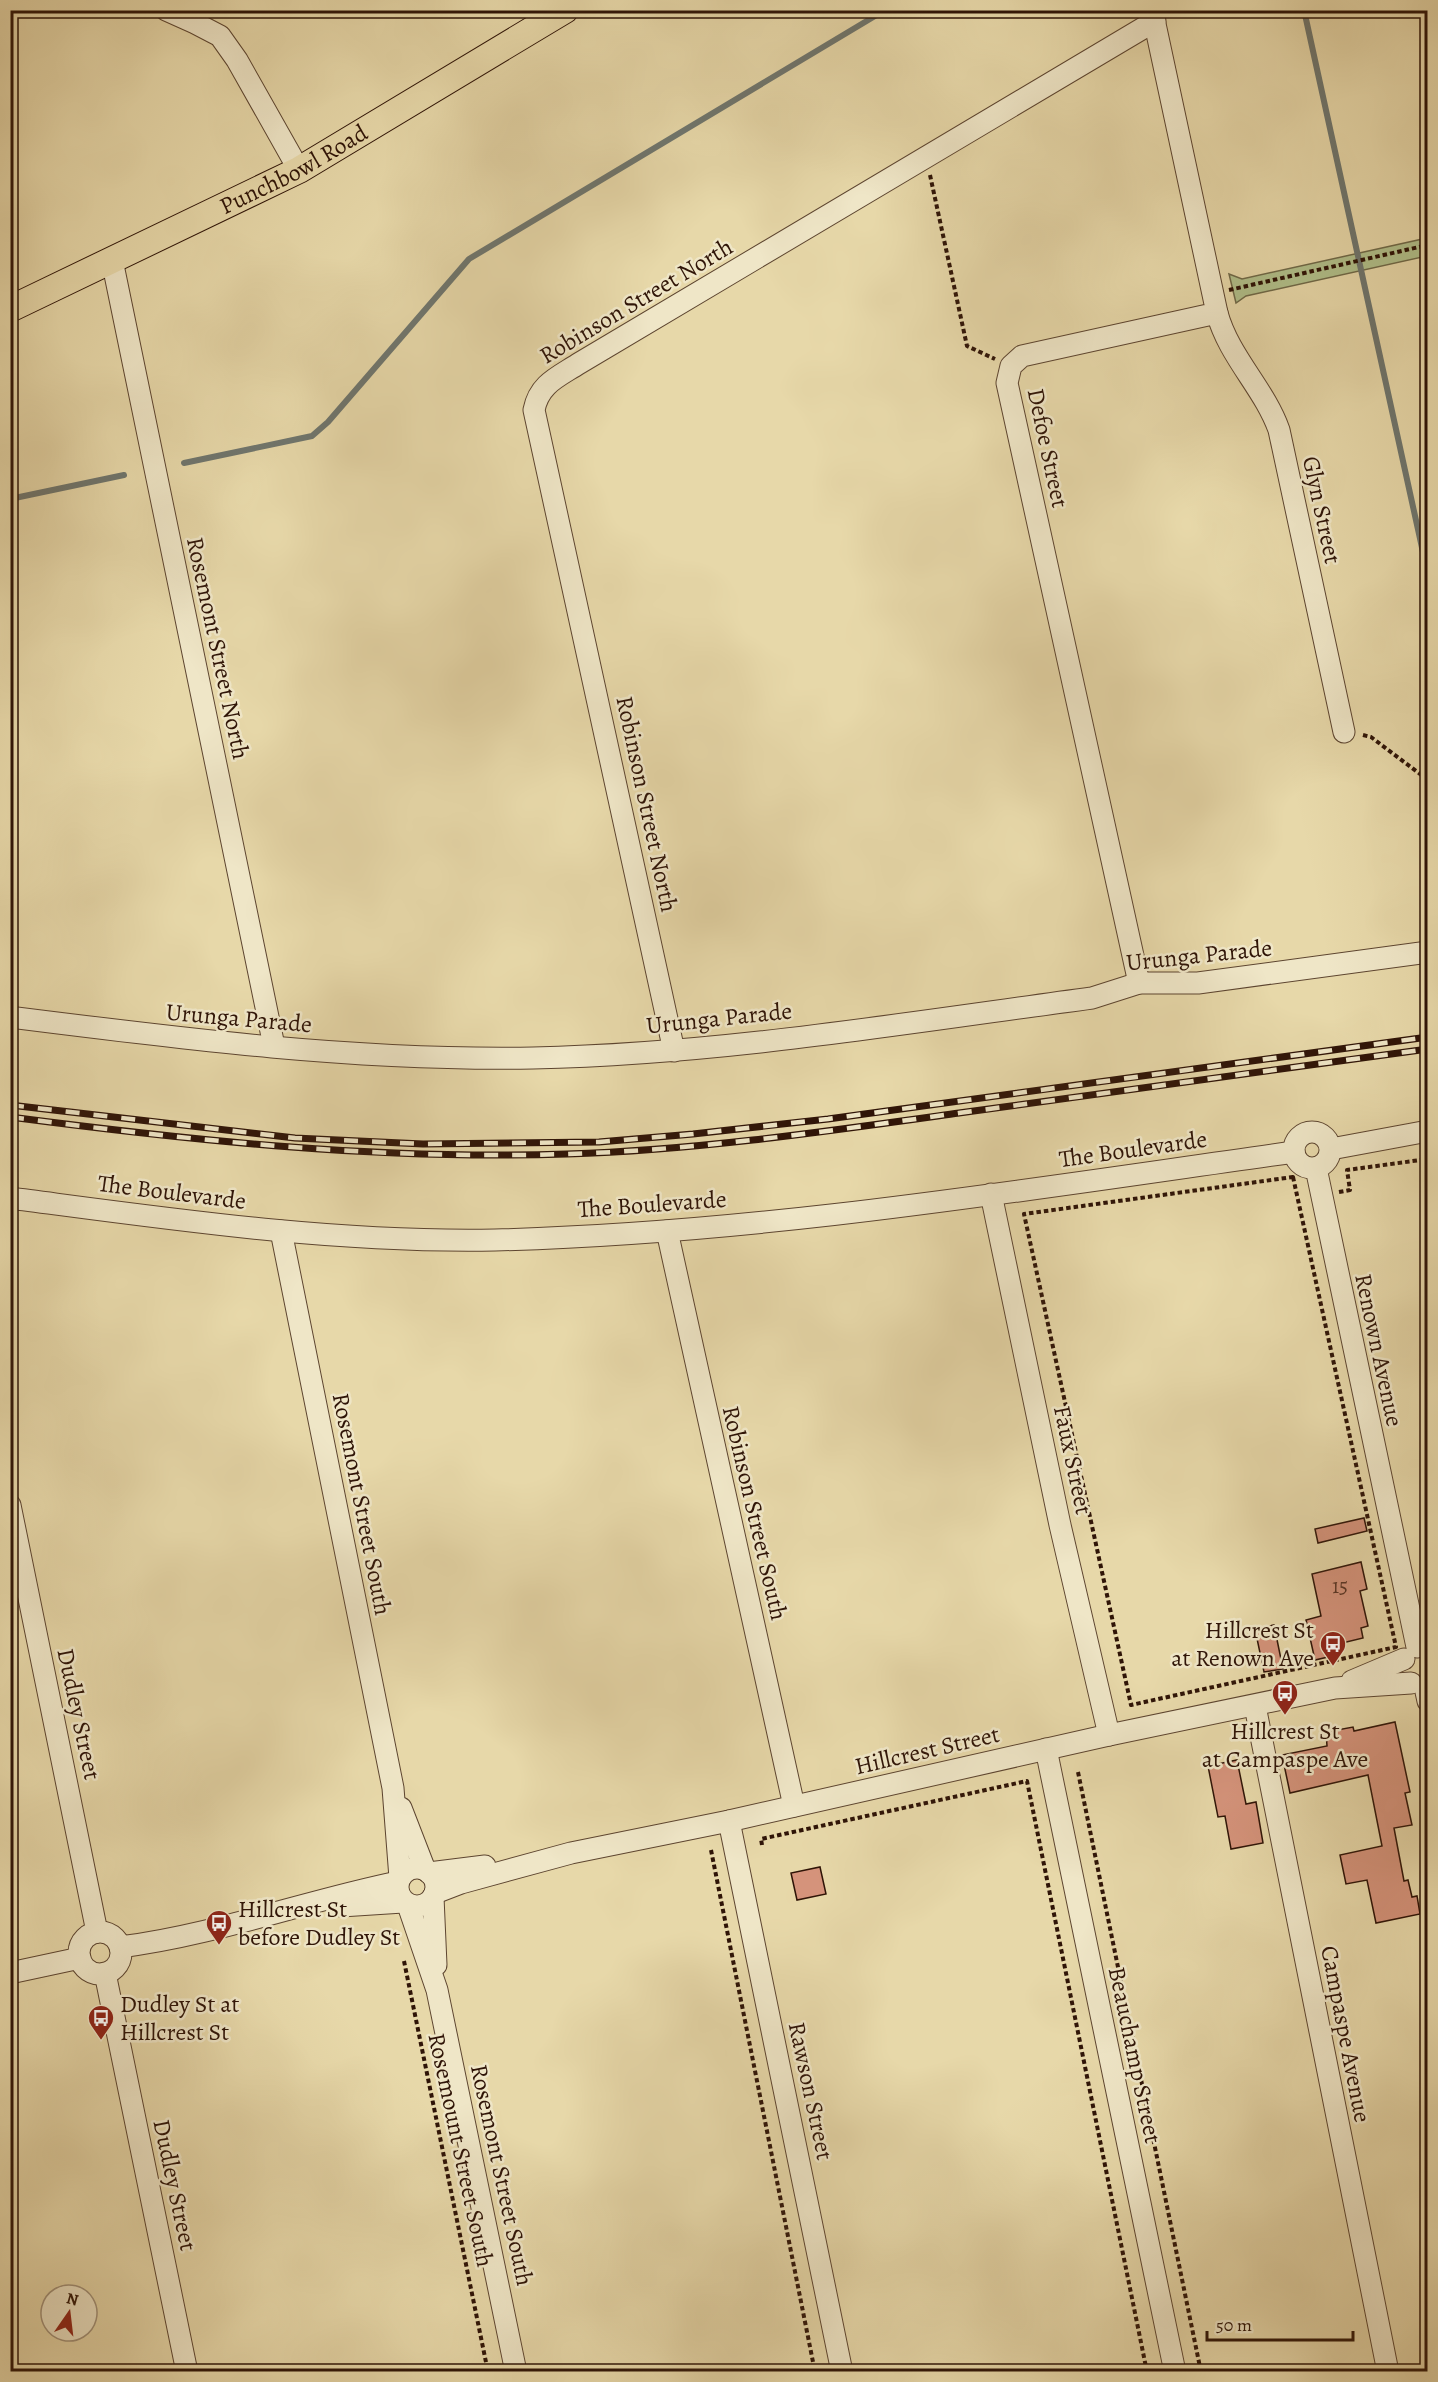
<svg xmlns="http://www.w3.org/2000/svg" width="1438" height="2382" font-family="Alegreya,serif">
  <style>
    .green { fill: #b1c08b; stroke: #706a49; stroke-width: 1.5 }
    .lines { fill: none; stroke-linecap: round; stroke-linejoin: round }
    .stream { stroke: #6f766e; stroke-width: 6 }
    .building { fill: #d5937b; stroke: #2f1407; stroke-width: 1.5 }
    .minor-casing { stroke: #5d4530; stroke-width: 23 }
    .major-casing { stroke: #2f1407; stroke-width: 28 }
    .path { stroke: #2f1407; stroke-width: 4; stroke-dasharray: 4.5 3; stroke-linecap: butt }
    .minor { stroke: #efe6c7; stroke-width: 21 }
    .major { stroke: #e7d8a9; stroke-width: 26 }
    .rail-casing { stroke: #2f1407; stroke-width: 7 }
    .rail { stroke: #efe6c7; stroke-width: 4.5; stroke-dasharray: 14; stroke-linecap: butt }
    .labels { text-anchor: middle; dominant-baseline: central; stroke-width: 5; stroke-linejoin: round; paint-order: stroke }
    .number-label { font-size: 21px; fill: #583424 }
    .street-label { font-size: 24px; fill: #2f1407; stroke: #efe6c7 }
    .poi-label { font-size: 24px; fill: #2f1407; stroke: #efe6c7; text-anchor: start }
  </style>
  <rect width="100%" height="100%" fill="#e7d8a9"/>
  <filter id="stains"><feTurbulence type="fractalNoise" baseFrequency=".00333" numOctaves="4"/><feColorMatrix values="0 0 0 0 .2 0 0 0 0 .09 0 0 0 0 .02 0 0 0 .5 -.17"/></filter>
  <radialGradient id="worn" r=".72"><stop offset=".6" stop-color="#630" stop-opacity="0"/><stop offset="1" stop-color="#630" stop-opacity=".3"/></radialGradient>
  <path class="green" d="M1427 238V256L1246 296 1236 303 1229 274 1242 279Z"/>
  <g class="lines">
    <g class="stream">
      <path d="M1304 10 1428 575"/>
      <path d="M184 463 312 436 328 422 469 259 885 10"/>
      <path d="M10 499 124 475"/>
    </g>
  </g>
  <g class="building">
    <path d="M1364 1518 1367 1531 1318 1543 1315 1529Z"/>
    <path d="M1361 1562 1367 1589 1360 1591 1368 1626 1361 1628 1363 1638 1338 1644 1341 1654 1315 1660 1306 1620 1321 1616 1312 1574Z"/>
    <path d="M1274 1625 1283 1669 1264 1672 1255 1629Z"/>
    <path d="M1395 1722 1410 1792 1405 1793 1412 1825 1394 1828 1404 1881 1408 1880 1412 1897 1417 1896 1420 1914 1376 1923 1367 1880 1346 1884 1340 1855 1382 1846 1368 1775 1290 1793 1282 1755 1327 1746 1326 1732 1353 1727 1354 1731Z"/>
    <path d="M1237 1760 1246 1804 1256 1802 1263 1843 1231 1849 1225 1816 1218 1817 1208 1766Z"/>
    <path d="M820 1867 826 1894 797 1900 791 1873Z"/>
  </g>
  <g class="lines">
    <g class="minor-casing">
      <g id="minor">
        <path d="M166 10 195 23 220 36 237 60 299 170"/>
        <path d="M112 260 274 1046"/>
        <path d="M1217 313C1229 357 1264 388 1279 430L1344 732"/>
        <path d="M1139 983 1007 383 1011 366 1022 356 1217 313 1152 10"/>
        <path d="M10 1017C184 1039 357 1061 533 1058 720 1054 906 1023 1092 998L1139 983H1198L1428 952"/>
        <path d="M674 1051 534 410C539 384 558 377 578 364L1155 21"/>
        <circle cx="1312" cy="1150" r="18"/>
        <path d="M1331 1149 1428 1131"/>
        <path d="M1316 1168 1417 1647"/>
        <path d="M991 1194 1060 1525 1109 1735"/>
        <path d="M10 1198C171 1219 333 1243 495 1240 763 1233 1029 1189 1294 1152"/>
        <path d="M281 1231 393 1788 400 1878"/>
        <path d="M667 1231 794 1806"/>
        <path d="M10 1505 97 1932"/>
        <path d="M1352 1681 1404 1659"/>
        <path d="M1425 1687 1428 1701"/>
        <path d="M1255 1706 1388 2372"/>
        <path d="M1046 1749 1175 2372"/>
        <path d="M401 1808 425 1870"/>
        <path d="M729 1821 842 2372"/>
        <circle cx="417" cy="1887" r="19"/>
        <path d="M429 1873 485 1866"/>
        <path d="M435 1893 461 1883 571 1853 729 1821 1109 1735 1335 1688 1411 1683"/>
        <path d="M433 1897 436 1965"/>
        <path d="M408 1905 437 1990 516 2372"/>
        <path d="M341 1906 403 1902"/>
        <circle cx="100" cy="1953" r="21"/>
        <path d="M120 1947C215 1935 305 1901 398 1882"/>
        <path d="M10 1973 80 1958"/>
        <path d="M105 1973 187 2372"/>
      </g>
    </g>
    <g class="major-casing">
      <g id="major">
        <path id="s1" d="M10 309 299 170 565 10"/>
      </g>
    </g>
    <g class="path">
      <path d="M930 175 967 346 995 359"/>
      <path d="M1229 290 1428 245"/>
      <path d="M1363 735 1371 737 1428 780"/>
      <path d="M1293 1177 1396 1647 1131 1705 1024 1214Z"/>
      <path d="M1339 1192 1350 1190 1347 1170 1428 1159"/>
      <path d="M1078 1772 1201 2372"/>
      <path d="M762 1845 761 1839 1027 1781 1147 2372"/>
      <path d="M711 1850 815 2372"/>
      <path d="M404 1961 488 2372"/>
    </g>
    <use href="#minor" class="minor"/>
    <use href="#major" class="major"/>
    <g class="rail-casing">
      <g id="rail">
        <path d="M10 1105 295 1138 423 1144 599 1142 693 1134 828 1119 1428 1037"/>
        <path d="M10 1117C196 1141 380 1160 567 1154 698 1150 829 1131 959 1113 1115 1092 1271 1070 1428 1049"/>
      </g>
    </g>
    <use href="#rail" class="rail"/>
  </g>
  <defs>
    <g id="bus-pin" transform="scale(1.35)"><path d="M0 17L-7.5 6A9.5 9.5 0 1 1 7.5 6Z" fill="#8f2418" stroke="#efe6c7"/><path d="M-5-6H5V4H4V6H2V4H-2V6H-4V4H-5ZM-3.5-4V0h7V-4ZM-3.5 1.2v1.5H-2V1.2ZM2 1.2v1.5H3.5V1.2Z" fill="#fff"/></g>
  </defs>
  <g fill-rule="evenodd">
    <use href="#bus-pin" x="1333" y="1644"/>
    <use href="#bus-pin" x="1285" y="1693"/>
    <use href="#bus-pin" x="219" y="1923"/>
    <use href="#bus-pin" x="101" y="2018"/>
  </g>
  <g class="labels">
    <g class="number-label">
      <text x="1340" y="1586">15</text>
    </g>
    <g class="street-label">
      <text stroke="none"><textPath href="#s1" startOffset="316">Punchbowl Road</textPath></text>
      <text transform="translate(636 301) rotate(-31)">Robinson Street North</text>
      <text transform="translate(1048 448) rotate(78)">Defoe Street</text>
      <text transform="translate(1322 510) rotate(78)">Glyn Street</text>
      <text transform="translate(218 648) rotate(78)">Rosemont Street North</text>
      <text transform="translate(647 804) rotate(78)">Robinson Street North</text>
      <text transform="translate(1199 955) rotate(-6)">Urunga Parade</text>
      <text transform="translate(239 1018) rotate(5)">Urunga Parade</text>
      <text transform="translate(719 1018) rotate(-6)">Urunga Parade</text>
      <text transform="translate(1133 1149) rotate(-8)">The Boulevarde</text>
      <text transform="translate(172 1192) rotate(7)">The Boulevarde</text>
      <text transform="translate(652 1204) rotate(-4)">The Boulevarde</text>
      <text transform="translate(1379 1350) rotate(78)">Renown Avenue</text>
      <text transform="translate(1073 1460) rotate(78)">Faux Street</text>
      <text transform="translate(362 1504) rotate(79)">Rosemont Street South</text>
      <text transform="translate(755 1513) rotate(77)">Robinson Street South</text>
      <text transform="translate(79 1714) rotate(78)">Dudley Street</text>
      <text transform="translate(927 1750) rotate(-13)">Hillcrest Street</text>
      <text transform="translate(1346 2034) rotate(79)">Campaspe Avenue</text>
      <text transform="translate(1135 2055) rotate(78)">Beauchamp Street</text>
      <text transform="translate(811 2091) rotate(78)">Rawson Street</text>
      <text transform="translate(461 2150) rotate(78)">Rosemount Street South</text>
      <text transform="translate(502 2175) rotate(78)">Rosemont Street South</text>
      <text transform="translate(175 2185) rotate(78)">Dudley Street</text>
    </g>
    <g class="poi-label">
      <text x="1314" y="1630" text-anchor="end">Hillcrest St<tspan x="1314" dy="28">at Renown Ave</tspan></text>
      <text x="1285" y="1731" text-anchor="middle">Hillcrest St<tspan x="1285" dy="28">at Campaspe Ave</tspan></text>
      <text x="238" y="1909">Hillcrest St<tspan x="238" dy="28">before Dudley St</tspan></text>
      <text x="120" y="2004">Dudley St at<tspan x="120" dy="28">Hillcrest St</tspan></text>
    </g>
  </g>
  <rect width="1438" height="2382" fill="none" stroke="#e7d8a9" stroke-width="36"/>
  <rect x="12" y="12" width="1414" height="2358" fill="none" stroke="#2f1407" stroke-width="3"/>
  <rect x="18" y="18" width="1402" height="2346" fill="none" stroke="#2f1407" stroke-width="1.5"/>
  <g transform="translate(69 2313) rotate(14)"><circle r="28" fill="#efe6c7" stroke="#a2927a" stroke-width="1.5"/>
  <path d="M0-4.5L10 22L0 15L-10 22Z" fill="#8f2418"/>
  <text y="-9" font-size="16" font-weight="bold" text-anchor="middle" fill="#2f1407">N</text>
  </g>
  <path d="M1207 2331v9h146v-9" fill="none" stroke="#2f1407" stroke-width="3"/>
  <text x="1216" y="2331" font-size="18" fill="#2f1407" stroke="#efe6c7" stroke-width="4.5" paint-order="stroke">50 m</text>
  <rect width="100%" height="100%" filter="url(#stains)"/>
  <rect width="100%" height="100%" fill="url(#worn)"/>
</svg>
